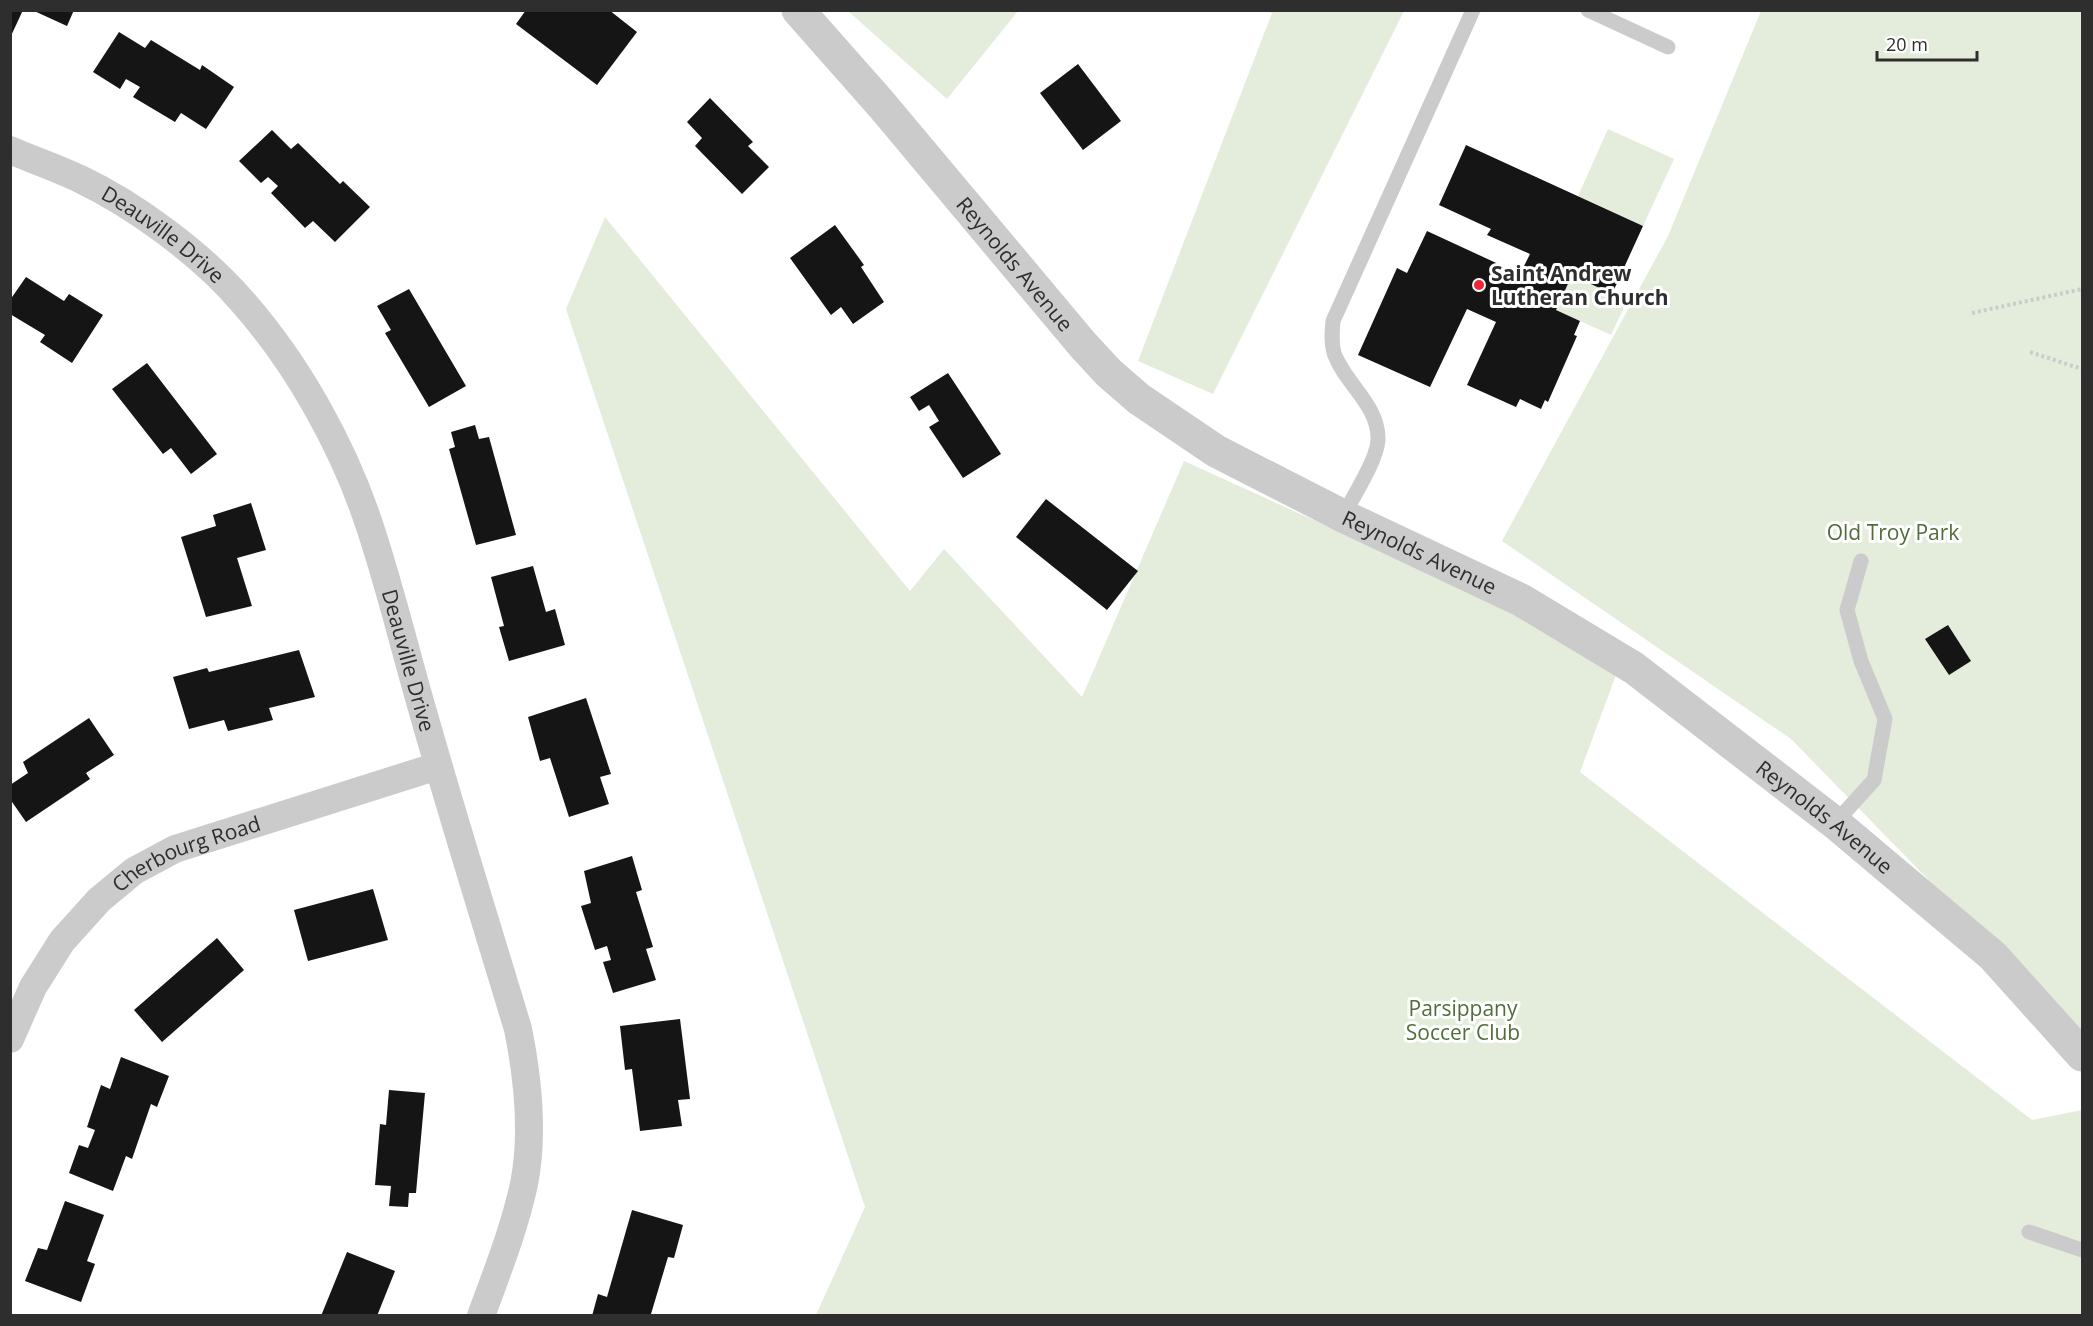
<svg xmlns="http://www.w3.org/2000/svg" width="2093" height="1326" font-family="'Open Sans',sans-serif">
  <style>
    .green { fill: #e4eddb }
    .building { fill: #151515 }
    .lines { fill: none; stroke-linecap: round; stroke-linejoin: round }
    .path { stroke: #cbcbcb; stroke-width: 4; stroke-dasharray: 3 3; stroke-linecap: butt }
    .service { stroke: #cbcbcb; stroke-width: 15 }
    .minor { stroke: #cbcbcb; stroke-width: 28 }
    .tertiary { stroke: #cbcbcb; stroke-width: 33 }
    .poi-dot { fill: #ef2634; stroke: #fff; stroke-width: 2 }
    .labels { text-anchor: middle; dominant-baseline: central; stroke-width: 6; stroke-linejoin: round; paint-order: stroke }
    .street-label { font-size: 21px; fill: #2e2e2e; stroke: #fff }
    .poi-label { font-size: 21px; font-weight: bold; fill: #2e2e2e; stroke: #fff; text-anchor: start }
    .park-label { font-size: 21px; fill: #516d39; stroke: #fff }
  </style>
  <rect width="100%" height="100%" fill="#fff"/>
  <g class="green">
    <path d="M848 11H1018L947 99Z"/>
    <path d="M1266 11H1404L1213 394 1138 361 1272 13Z"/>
    <path d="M1761 11H2082V1037L1791 739 1502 541 1668 236Z"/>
    <path d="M1608 129 1674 159 1643 226 1578 196Z"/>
    <path d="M605 217 910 591 944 549 1082 697 1184 461 1441 578 1529 621 1616 675 1580 772 2032 1120 2082 1110V1315H816L865 1207 566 309Z"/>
    <path d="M1572 275 1627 301 1611 335 1556 310Z"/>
  </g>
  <g class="building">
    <path d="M10 10H23L10 38Z"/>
    <path d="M32 10H74L67 26Z"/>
    <path d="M526 10H609L637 32 597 85 516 24Z"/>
    <path d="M119 32 145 48 151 40 200 70 202 65 234 87 206 129 181 113 175 122 133 97 140 87 126 79 120 89 93 72Z"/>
    <path d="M1078 64 1121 121 1083 150 1040 93Z"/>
    <path d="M710 98 753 142 748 146 769 167 742 194 695 146 702 138 687 122Z"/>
    <path d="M272 130 291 149 298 143 340 184 343 181 370 207 335 242 313 221 305 228 271 193 278 186 268 177 261 183 239 161Z"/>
    <path d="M1466 145 1643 226 1612 294 1572 275 1556 310 1580 321 1574 335 1577 336 1548 402 1545 400 1541 409 1520 399 1516 407 1467 385 1496 322 1467 309 1430 387 1358 355 1397 268 1407 273 1427 231 1520 274 1530 254 1487 235 1491 229 1439 205Z"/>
    <path d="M835 225 864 265 861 267 884 302 853 324 841 307 831 315 790 258Z"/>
    <path d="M26 277 64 301 69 294 103 315 72 363 40 342 45 335 10 314V300Z"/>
    <path d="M409 289 466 386 429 407 385 333 391 330 377 306Z"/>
    <path d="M147 363 217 454 191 474 171 448 163 454 112 389Z"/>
    <path d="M948 373 1001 454 963 478 929 427 939 421 929 405 919 411 910 397Z"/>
    <path d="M475 425 479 439 489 437 516 535 476 545 449 449 455 447 451 432Z"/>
    <path d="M1046 499 1138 571 1107 610 1016 537Z"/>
    <path d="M251 503 266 550 237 558 252 606 206 617 181 537 216 526 213 515Z"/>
    <path d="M533 566 546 612 555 609 565 645 509 661 499 627 504 626 491 577Z"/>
    <path d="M1948 625 1971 661 1949 675 1925 639Z"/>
    <path d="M299 650 315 697 269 708 273 720 228 731 224 720 189 729 173 677 207 668 209 672Z"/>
    <path d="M586 698 611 774 600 777 609 804 569 817 550 758 540 761 528 717Z"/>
    <path d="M89 718 114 755 86 773 90 779 26 822 10 799V785L28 773 23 762Z"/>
    <path d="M632 856 642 890 636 892 653 947 646 949 656 980 613 993 603 962 611 960 607 946 595 950 581 906 591 903 584 871Z"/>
    <path d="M373 889 388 940 308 961 294 910Z"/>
    <path d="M217 938 244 970 162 1042 134 1010Z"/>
    <path d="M680 1019 690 1099 678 1100 682 1126 640 1131 632 1069 625 1070 620 1026Z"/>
    <path d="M121 1057 169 1076 157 1107 151 1104 132 1159 126 1156 113 1191 69 1173 79 1145 88 1148 95 1130 87 1127 101 1085 110 1089Z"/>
    <path d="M389 1090 425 1093 416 1193H409L408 1207 389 1206 391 1186 375 1185 380 1124 386 1125Z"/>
    <path d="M65 1201 104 1215 87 1261 95 1264 81 1302 25 1281 38 1248 47 1250Z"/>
    <path d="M632 1210 683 1225 674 1258 668 1257 651 1314 592 1316 598 1294 607 1297Z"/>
    <path d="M347 1252 395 1271 377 1316H321Z"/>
  </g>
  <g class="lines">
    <g class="path">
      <path d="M1972 313 2082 289"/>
      <path d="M2030 352 2082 369"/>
    </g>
    <g class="service">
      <path d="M1588 10 1668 47"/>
      <path d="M1343 516C1353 497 1377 460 1378 440 1379 405 1345 384 1334 353 1331 342 1332 332 1333 321L1473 10"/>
      <path d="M1835 823 1874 780 1885 719 1861 661 1847 610 1861 561"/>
      <path d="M2029 1232 2082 1250"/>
    </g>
    <g class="minor">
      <path id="s1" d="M10 150C33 160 57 168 80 179 135 205 201 254 241 300 297 363 344 447 370 527 390 587 405 650 423 712 453 818 486 923 518 1029 528 1079 534 1134 524 1184 514 1230 497 1272 481 1316"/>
      <path id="s2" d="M10 1039 33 987 62 941 99 900 134 871 175 849 438 766"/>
    </g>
    <path class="tertiary" id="s3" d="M798 10 881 104 1083 345 1109 373 1139 399 1216 451 1343 516 1521 600 1634 668 1835 823 1993 956 2082 1055"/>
  </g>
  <circle class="poi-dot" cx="1479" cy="285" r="6"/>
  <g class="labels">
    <g class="street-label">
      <text stroke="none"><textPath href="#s1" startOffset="176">Deauville Drive</textPath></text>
      <text stroke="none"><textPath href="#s3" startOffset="334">Reynolds Avenue</textPath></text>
      <text stroke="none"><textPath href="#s3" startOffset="838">Reynolds Avenue</textPath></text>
      <text stroke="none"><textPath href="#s1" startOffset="680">Deauville Drive</textPath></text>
      <text stroke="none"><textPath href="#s3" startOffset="1324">Reynolds Avenue</textPath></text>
      <text stroke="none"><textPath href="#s2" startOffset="267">Cherbourg Road</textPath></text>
    </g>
    <g class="poi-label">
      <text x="1491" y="273">Saint Andrew<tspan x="1491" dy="24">Lutheran Church</tspan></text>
    </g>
    <g class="park-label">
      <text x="1893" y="532">Old Troy Park</text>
      <text x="1463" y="1008">Parsippany<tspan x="1463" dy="24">Soccer Club</tspan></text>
    </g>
  </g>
  <rect width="2093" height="1326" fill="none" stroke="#2e2e2e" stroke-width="24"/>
  <path d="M1877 51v9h100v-9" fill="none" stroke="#2e2e2e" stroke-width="3"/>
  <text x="1886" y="51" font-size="18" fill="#2e2e2e" stroke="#ffffff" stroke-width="4.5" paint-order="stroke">20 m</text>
</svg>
